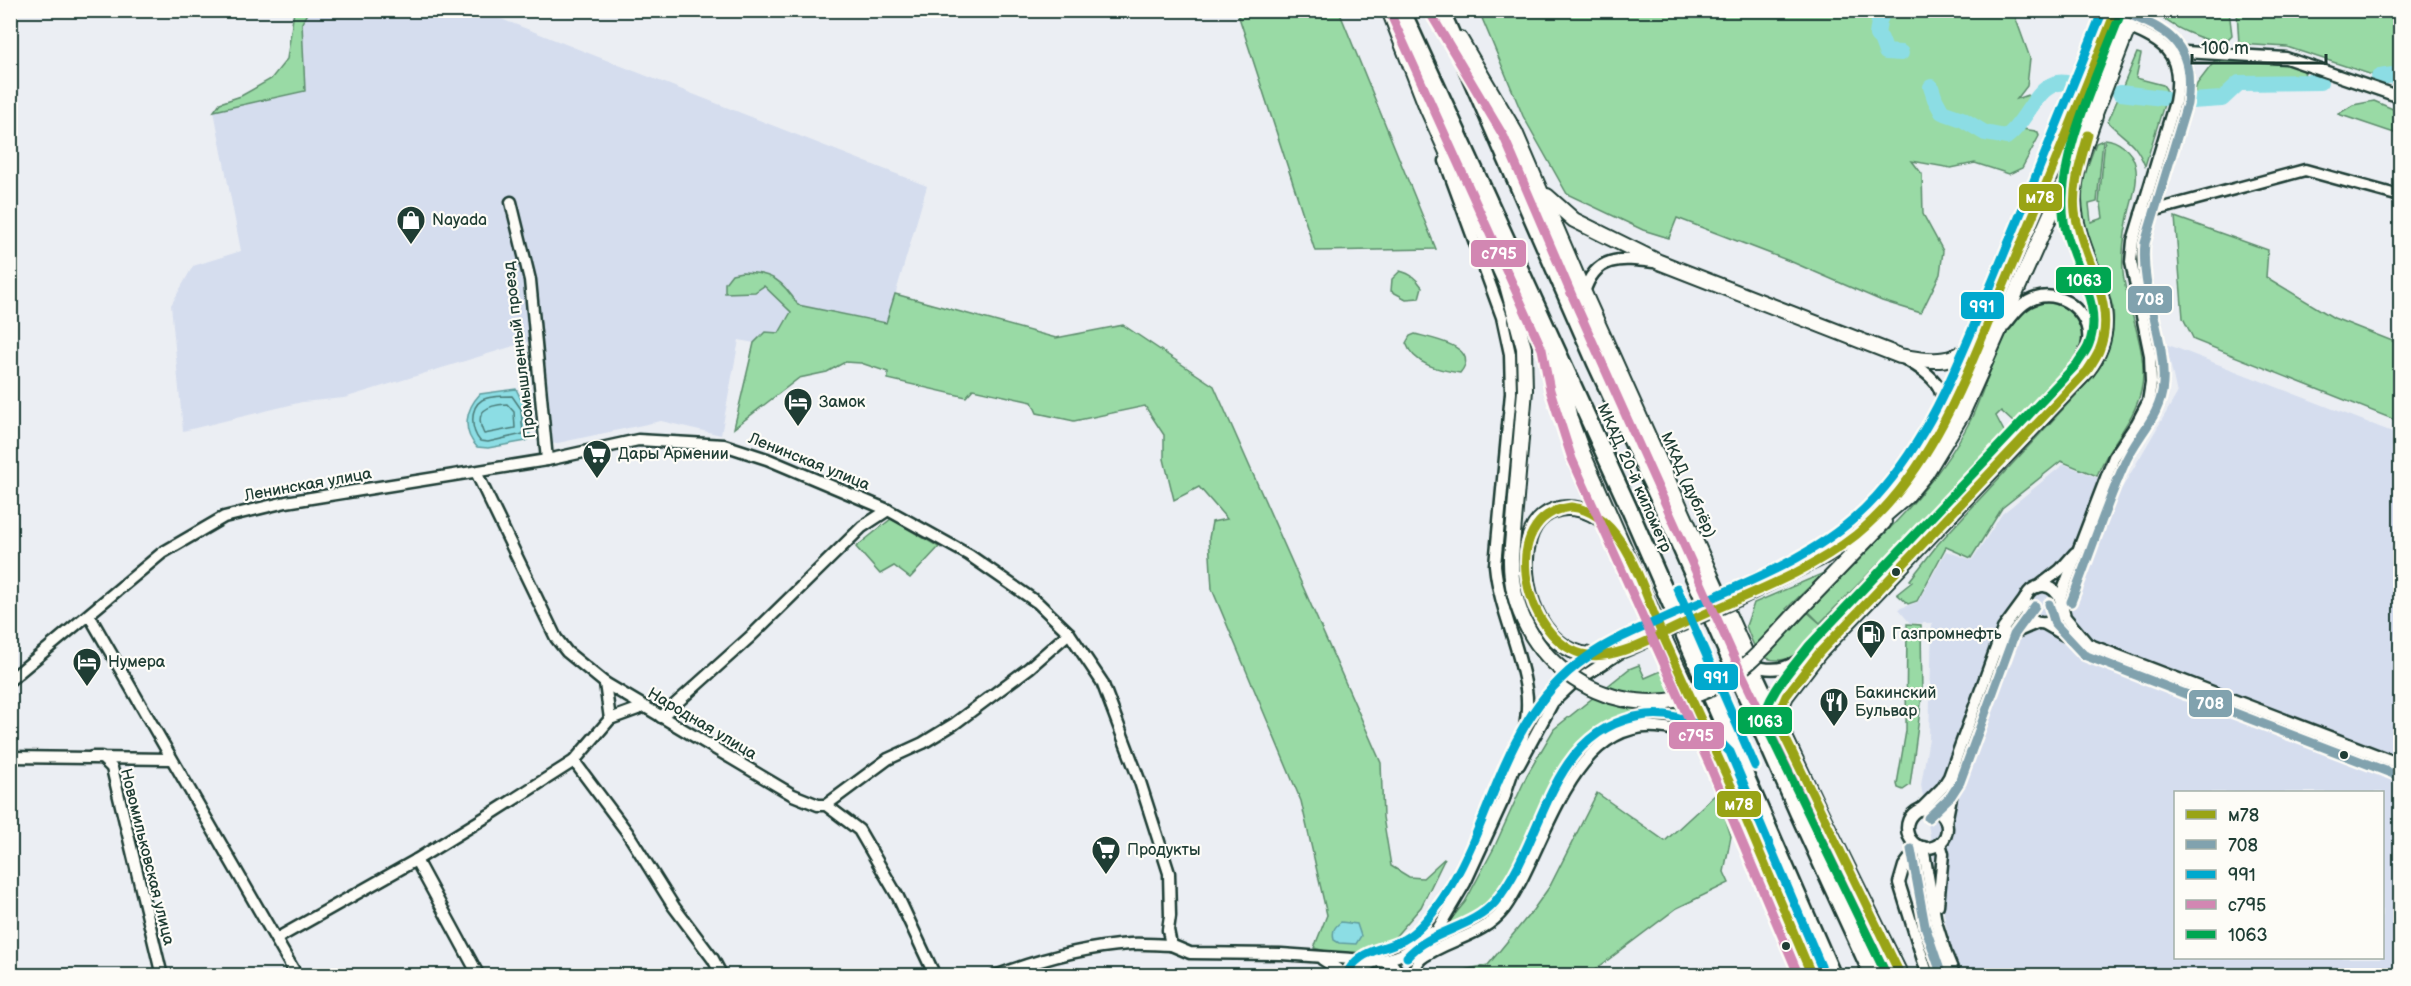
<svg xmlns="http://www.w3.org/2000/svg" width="2411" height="986" font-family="'Balsamiq Sans',sans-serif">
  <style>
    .built { fill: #d5ddee; fill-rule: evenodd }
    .green { fill: #99daa5; stroke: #5c8c6c; stroke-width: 1.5 }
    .water { fill: #8cdde4; stroke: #609d9e; stroke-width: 1.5 }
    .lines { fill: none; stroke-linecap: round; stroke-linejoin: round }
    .shore { stroke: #4b7d7a; stroke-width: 1.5 }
    .river { stroke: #8cdde4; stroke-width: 16 }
    .minor-casing { stroke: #1f3d34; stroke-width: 15 }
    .major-casing { stroke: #1f3d34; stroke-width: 18 }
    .highway-casing { stroke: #1f3d34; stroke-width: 20 }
    .minor { stroke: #fdfcf7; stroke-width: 10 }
    .major { stroke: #fdfcf7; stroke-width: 14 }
    .highway { stroke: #fdfcf7; stroke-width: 15 }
    .major-bridge-casing { stroke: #1f3d34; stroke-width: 18; stroke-linecap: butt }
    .major-bridge { stroke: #fdfcf7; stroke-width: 14 }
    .bus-1-casing { stroke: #fdfcf7; stroke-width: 14 }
    .bus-2-casing { stroke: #fdfcf7; stroke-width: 14 }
    .bus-3-casing { stroke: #fdfcf7; stroke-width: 14 }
    .bus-4-casing { stroke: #fdfcf7; stroke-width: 14 }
    .bus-5-casing { stroke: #fdfcf7; stroke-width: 14 }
    .bus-1 { stroke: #99a415; stroke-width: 9 }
    .bus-2 { stroke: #81a2ae; stroke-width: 9 }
    .bus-3 { stroke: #00a9ce; stroke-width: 9 }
    .bus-4 { stroke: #d287b2; stroke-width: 9 }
    .bus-5 { stroke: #00a651; stroke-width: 9 }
    .bus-dot { fill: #1f3d34; stroke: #fdfcf7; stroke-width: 2 }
    .labels { text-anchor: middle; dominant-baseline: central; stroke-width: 4.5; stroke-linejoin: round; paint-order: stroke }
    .poi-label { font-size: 16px; fill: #1f3d34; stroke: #fdfcf7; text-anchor: start }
    .street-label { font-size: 16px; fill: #1f3d34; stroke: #fdfcf7 }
    .line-badge { stroke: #fdfcf7; stroke-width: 2 }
    .badge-label { font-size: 16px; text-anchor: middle; font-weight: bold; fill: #fff }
  </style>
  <rect width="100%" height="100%" fill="#ebeef3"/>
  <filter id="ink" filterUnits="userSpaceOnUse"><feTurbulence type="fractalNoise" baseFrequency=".0167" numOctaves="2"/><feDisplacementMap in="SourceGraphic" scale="12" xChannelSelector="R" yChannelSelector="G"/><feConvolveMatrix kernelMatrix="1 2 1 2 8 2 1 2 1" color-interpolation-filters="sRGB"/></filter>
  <g filter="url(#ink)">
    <g class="built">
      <path d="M308 11H481L927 186 887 323 798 305 786 287 764 286 792 312 779 333 765 332 754 343 739 340 721 435 661 421 553 444 543 337 344 398 302 402 183 431 171 305 193 266 241 251 214 111 305 91 302 22Z"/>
      <path d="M2166 344 2400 435V975H1955L1921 785 1929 738 1932 623H1910L1898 609 1918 602 1946 551 1972 560 2002 514 2064 464 2122 488 2177 394ZM2176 792H2382V958H2176Z"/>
    </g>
    <g class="green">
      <path d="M294 11H308L302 23 305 91 214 111 220 103 241 96 271 79 287 59Z"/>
      <path d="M1237 11H1339L1436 249 1315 251Z"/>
      <path d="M1479 11H2013L2030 58 2027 86 2017 99 2028 95 2032 99 2017 122C2022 133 2028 128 2038 132L2039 136 2022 168 2009 174 1975 163 1951 168 1912 161 1922 174 1923 214 1943 251 1940 274 1921 313 1882 301 1792 262 1677 218 1669 238 1643 230 1567 194 1523 116Z"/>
      <path d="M2158 11H2229L2232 35 2225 42C2211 45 2162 24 2158 11Z"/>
      <path d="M2237 11H2400V84L2287 47 2239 44Z"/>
      <path d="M2137 53 2141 54 2136 78 2163 85 2166 89V98L2145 166C2134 139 2126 141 2108 122Z"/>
      <path d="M2217 58 2282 61 2303 67 2306 80 2236 81 2223 95 2194 94 2197 84Z"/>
      <path d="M2374 101 2400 112V135L2338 114 2353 105Z"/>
      <path d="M2105 139C2118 140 2132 151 2135 164 2140 183 2130 203 2127 222 2124 237 2122 258 2123 273 2127 311 2150 352 2141 391 2134 422 2108 445 2097 476L2061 461 2002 508 1971 558 1946 547 1917 601 1908 604 1897 594 1912 582 1910 580 1938 544 2089 381C2107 359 2116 336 2113 308 2103 271 2081 235 2082 196 2082 178 2090 160 2096 143L2103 140 2097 202 2089 204 2091 222 2103 218 2101 204 2099 203Z"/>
      <path d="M2175 217 2268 250 2266 277 2334 318 2400 344V422L2194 340 2183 318Z"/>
      <path d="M1400 271C1411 274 1416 278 1422 287L1419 298 1406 299 1391 291 1392 279Z"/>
      <path d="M742 272C773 273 782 280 798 305L886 323 895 294 1056 338 1123 325 1214 386 1381 763 1383 817 1391 866 1409 877 1423 878 1445 858 1421 907 1394 938 1395 953C1367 959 1341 956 1314 948L1327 915 1301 801 1212 589 1209 538 1212 522 1227 519 1199 487 1174 500 1164 459V435L1145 406 1074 421 1037 413 1032 402 973 389 966 397 888 379V372L861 363 845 362 827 372 799 378 734 428 754 343 765 332 779 333 791 312 764 286 755 292 725 293V283L732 274Z"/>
      <path d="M2043 301C2058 302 2071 306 2079 319 2100 351 2042 400 2022 422L2014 423 2001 411 1996 416 2007 437 1805 650C1791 660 1769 667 1756 649 1752 643 1749 633 1746 626L1754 603 1824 573 1786 609 1797 620 1806 611 1821 624 1881 561 1820 623 1807 610C1866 552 1931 496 1970 421 1985 392 2003 320 2030 305 2034 303 2039 302 2043 301Z"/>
      <path d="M1415 334C1433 339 1482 347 1460 373 1439 370 1414 365 1406 343L1410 336Z"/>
      <path d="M891 519 939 547 910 578 894 566 880 574 856 547Z"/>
      <path d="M1907 624 1921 625 1922 696 1910 785 1903 790 1898 788 1897 784 1906 731Z"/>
      <path d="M1639 665 1645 678 1670 667 1690 706 1687 714C1667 713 1642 710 1623 717 1551 741 1540 830 1503 887 1489 908 1467 920 1447 934L1444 932V928L1465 902 1494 848 1527 775 1554 729 1629 669Z"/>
      <path d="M1597 793 1665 841 1717 793 1731 836 1724 872 1729 883 1677 908 1592 972 1593 975H1439L1488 965 1533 910 1550 886Z"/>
    </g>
    <g class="water">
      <path d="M516 389 521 399 527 405 530 437 526 441 488 448 477 447C461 430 466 409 480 394Z"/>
      <path d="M1341 922 1357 924 1361 936 1356 944 1339 943 1334 940C1332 931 1334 927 1341 922Z"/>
    </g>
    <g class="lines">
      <g class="shore">
        <path d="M512 396 521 409 523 434 488 442 480 441C471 430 469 408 482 400 489 396 505 396 512 396Z"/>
        <path d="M507 404 514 412 515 428 484 434C473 411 487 405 507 404Z"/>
      </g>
      <g class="river">
        <path d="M1884 10 1879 21 1877 35 1881 39 1886 52 1901 53"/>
        <path d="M2379 77 2400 74"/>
        <path d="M1931 87 1935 99 1942 112 1962 119 1985 133 2006 137C2027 123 2038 78 2066 83"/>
        <path d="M2120 93 2163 98"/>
        <path d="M2191 101 2222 99 2239 83 2320 82"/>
      </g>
      <g class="minor-casing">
        <g id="minor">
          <path d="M2168 51 2286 58 2400 97"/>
          <path d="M1445 161 1502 317 1510 354 1511 393 1495 565C1499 608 1520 647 1526 689 1532 727 1513 766 1503 801"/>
          <path d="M511 202 530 280 547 460"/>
          <path d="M2141 214 2305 170 2400 196"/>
          <path d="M1584 293C1595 255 1621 258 1653 262"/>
          <path d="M1905 359C1935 377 1949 388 1940 425"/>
          <path d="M476 472 556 638 567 652 605 683 793 795 818 805H826L859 830 898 897 935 976"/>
          <path d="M2038 587 2060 570 2075 553"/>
          <path d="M2060 598 2114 457 2137 423 2148 402 2151 383 2150 355 2131 262 2133 241 2175 102C2186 47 2157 39 2113 21"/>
          <path d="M2061 601 2060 613 2051 622C2018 631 2016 585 2044 586 2053 587 2058 593 2061 601L2065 617 2086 642"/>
          <path d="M89 615 297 976"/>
          <path d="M2045 624 2064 635 2400 764"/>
          <path d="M2001 651 2009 635 2037 623"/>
          <path d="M1751 665C1778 674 1792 667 1812 650L2066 379C2074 369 2083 359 2087 347 2095 318 2065 289 2036 298 2022 302 2014 314 2005 325"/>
          <path d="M10 680 162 553 224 517 286 502 547 460 638 440 724 445 767 459 888 510 969 555 1038 603 1069 633 1102 682 1140 782 1169 873 1170 916 1168 930 1171 945"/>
          <path d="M605 683 610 719"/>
          <path d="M661 717 750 637 862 527 888 510"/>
          <path d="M10 757 171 759"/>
          <path d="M92 757H101L112 768 162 976"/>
          <path d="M574 761 627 832 674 907 713 959 722 976"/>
          <path d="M1519 765 1553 702 1572 684 1618 654"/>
          <path d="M826 805 888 759 923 743 954 724 1029 668 1069 633"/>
          <circle cx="1927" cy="828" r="20"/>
          <path d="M1920 810 1942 788 1949 777 2003 629 2025 599"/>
          <path d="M1946 822 1956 772"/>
          <path d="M1919 846 1904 866 1899 883 1928 976"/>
          <path d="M1923 847 1936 922 1946 954 1955 976"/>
          <path d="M416 860 479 976"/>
          <path d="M1938 905 1943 854 1940 843"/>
          <path d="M276 939 416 860 494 812 574 761 610 719 643 707"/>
          <path d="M1171 945 1190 953 1281 954 1381 961 1392 964 1401 976"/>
          <path d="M1322 959 1348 976"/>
          <path d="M1419 960C1446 939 1483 937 1504 909 1545 853 1569 720 1657 727 1680 729 1698 736 1714 752"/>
          <path d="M995 976C1038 960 1084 947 1130 944 1144 943 1157 945 1171 945"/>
          <path d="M1359 976C1367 958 1385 962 1400 955 1412 950 1421 941 1431 932"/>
          <path d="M1410 976 1465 883 1505 796"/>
        </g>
      </g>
      <g class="major-casing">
        <g id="major">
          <path d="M1389 10 1427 108 1507 285 1524 348 1525 390 1511 558"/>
          <path d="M1460 39 1515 132 1584 293 1751 665 1817 805 1901 976"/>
          <path d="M2091 124 2135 10"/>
          <path d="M1547 196 1574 220 1659 262 1900 356C1930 362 1961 366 1978 336"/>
          <path d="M1556 355 1570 419 1583 454 1654 616 1720 759 1812 976"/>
          <path d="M1881 509C1910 479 1933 445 1952 408L2056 162 2116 10"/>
          <path d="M1612 531C1590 501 1541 497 1529 539 1517 582 1539 650 1589 655 1613 657 1634 646 1654 636"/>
          <path d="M1739 598 1823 557 1884 516 1906 497 1926 473 1962 414 2073 164"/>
          <path d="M1802 607 1884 522"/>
          <path d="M1776 719 1786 696 1819 653 2087 371C2133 313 2076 262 2074 201 2073 172 2086 143 2095 116"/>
        </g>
      </g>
      <g class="highway-casing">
        <g id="highway">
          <path d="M1402 10 1628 506 1833 976"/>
          <path d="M1441 10 1595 362 1673 530 1798 813 1873 976"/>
        </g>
      </g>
      <use href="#minor" class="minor"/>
      <use href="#major" class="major"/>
      <use href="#highway" class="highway"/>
      <g class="major-bridge-casing">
        <g id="major-bridge">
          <path d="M1511 558C1509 662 1615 732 1710 689 1747 672 1774 636 1802 607"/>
          <path d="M1654 636 1739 598"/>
        </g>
      </g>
      <use href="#major-bridge" class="major-bridge"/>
      <g class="bus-1-casing">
        <g id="bus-1">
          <path d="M1571 507C1625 512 1643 592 1662 634 1641 644 1612 659 1587 655 1524 644 1495 515 1571 507Z"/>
          <path d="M1662 634 1738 801 1812 976"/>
          <path d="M1662 634C1726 601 1799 580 1856 535 1936 469 1969 367 2008 275 2045 188 2081 99 2116 10"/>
          <path d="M1901 976 1776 719 1786 696 1819 653 2087 371C2091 365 2096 358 2099 351 2119 304 2081 258 2075 212 2072 186 2081 160 2088 135"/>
        </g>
      </g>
      <g class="bus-2-casing">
        <g id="bus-2">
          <path d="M2071 602C2089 557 2104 510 2124 465 2136 436 2161 417 2163 384 2166 336 2140 291 2145 243L2187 104C2191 75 2189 47 2161 30 2151 23 2137 19 2128 13"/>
          <path d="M2049 604 2055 624 2084 655 2396 775"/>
          <path d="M1928 818 1951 796 1960 782 2014 635 2035 606"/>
          <path d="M1911 849 1925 926 1942 976"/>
        </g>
      </g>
      <g class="bus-3-casing">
        <g id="bus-3">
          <path d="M1677 588 1755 766"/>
          <path d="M1407 957C1430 930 1472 929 1495 902 1548 838 1546 729 1646 715 1680 711 1708 728 1730 752L1823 971"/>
          <path d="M1349 970C1362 949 1383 950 1403 940 1420 931 1433 913 1443 898 1495 820 1502 716 1586 658 1608 642 1634 631 1660 620 1735 586 1819 560 1876 497 1933 434 1961 356 1994 278 2031 189 2067 100 2103 10"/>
        </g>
      </g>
      <g class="bus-4-casing">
        <g id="bus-4">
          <path d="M1391 15 1542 349 1550 390 1572 459 1709 764 1799 976"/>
          <path d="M1432 16 1504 137 1573 298 1740 670 1887 976"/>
        </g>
      </g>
      <g class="bus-5-casing">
        <path id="bus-5" d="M1887 976 1765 724C1760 702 1797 662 1810 645L2077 364C2081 357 2087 351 2089 344 2105 303 2069 261 2064 221 2055 158 2100 70 2122 10"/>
      </g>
      <use href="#bus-1" class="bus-1"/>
      <use href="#bus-2" class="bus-2"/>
      <use href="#bus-3" class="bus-3"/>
      <use href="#bus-4" class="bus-4"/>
      <use href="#bus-5" class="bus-5"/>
    </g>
  </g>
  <defs>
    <g id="shop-pin" transform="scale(1.5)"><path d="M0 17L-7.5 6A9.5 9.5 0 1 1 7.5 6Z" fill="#1f3d34" stroke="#fdfcf7"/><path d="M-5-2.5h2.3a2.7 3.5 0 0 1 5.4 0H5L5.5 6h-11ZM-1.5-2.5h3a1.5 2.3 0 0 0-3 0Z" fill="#fff"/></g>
    <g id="hotel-pin" transform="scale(1.5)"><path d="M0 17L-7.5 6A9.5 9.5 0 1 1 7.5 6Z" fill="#1f3d34" stroke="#fdfcf7"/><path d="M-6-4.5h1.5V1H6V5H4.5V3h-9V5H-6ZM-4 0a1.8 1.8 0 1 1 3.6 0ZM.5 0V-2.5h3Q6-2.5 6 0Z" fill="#fff"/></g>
    <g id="supermarket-pin" transform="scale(1.5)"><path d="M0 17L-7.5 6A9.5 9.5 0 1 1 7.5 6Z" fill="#1f3d34" stroke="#fdfcf7"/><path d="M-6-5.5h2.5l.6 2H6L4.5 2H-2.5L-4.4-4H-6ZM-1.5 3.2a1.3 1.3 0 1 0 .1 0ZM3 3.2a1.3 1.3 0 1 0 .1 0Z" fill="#fff"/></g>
    <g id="fuel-pin" transform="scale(1.5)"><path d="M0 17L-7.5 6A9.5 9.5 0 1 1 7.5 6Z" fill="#1f3d34" stroke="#fdfcf7"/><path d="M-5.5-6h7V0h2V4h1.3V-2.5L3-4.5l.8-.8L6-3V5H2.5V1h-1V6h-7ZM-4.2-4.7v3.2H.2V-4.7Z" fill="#fff"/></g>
    <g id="restaurant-pin" transform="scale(1.5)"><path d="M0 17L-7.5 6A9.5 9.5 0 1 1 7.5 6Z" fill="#1f3d34" stroke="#fdfcf7"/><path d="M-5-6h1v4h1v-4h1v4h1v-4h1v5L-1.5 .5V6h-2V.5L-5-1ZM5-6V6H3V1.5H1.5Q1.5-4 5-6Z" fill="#fff"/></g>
  </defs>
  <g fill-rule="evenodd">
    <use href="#shop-pin" x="411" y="220"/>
    <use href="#hotel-pin" x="798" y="402"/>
    <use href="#supermarket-pin" x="597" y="454"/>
    <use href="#fuel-pin" x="1871" y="634"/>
    <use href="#hotel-pin" x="87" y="662"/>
    <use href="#restaurant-pin" x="1834" y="702"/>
    <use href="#supermarket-pin" x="1106" y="850"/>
  </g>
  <g class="bus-dot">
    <circle cx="1896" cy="572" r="5"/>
    <circle cx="2344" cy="755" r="5"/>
    <circle cx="1786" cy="946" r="5"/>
  </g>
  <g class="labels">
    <g class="poi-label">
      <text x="432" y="220">Nayada</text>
      <text x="819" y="402">Замок</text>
      <text x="618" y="454">Дары Армении</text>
      <text x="1892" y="634">Газпромнефть</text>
      <text x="108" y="662">Нумера</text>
      <text x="1855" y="693">Бакинский<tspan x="1855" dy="18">Бульвар</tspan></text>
      <text x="1127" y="850">Продукты</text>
    </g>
    <g class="street-label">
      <text transform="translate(520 350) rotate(-97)">Промышленный проезд</text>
      <text transform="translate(809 462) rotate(22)">Ленинская улица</text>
      <text transform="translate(1634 478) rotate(66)">МКАД, 20-й километр</text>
      <text transform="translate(308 485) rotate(-10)">Ленинская улица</text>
      <text transform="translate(1688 485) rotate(66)">МКАД (дублёр)</text>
      <text transform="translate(702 724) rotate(31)">Народная улица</text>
      <text transform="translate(147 857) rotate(76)">Новомильковская улица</text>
    </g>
  </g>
  <g class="line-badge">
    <rect x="2018" y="183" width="45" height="29" rx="6" fill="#99a415"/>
    <rect x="1470" y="239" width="57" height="29" rx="6" fill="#d287b2"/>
    <rect x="2055" y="266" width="57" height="28" rx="6" fill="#00a651"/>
    <rect x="2127" y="285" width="46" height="29" rx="6" fill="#81a2ae"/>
    <rect x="1960" y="291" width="45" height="29" rx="6" fill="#00a9ce"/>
    <rect x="1693" y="663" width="46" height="28" rx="6" fill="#00a9ce"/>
    <rect x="2188" y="689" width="45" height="29" rx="6" fill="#81a2ae"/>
    <rect x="1737" y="706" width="56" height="29" rx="6" fill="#00a651"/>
    <rect x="1668" y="721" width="57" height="29" rx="6" fill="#d287b2"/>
    <rect x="1716" y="790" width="46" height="28" rx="6" fill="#99a415"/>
  </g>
  <g class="badge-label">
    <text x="2040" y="203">м78</text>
    <text x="1499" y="259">с795</text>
    <text x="2084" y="286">1063</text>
    <text x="2150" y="305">708</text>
    <text x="1982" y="312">991</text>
    <text x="1716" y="683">991</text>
    <text x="2210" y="709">708</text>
    <text x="1765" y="727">1063</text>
    <text x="1696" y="741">с795</text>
    <text x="1739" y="810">м78</text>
  </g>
  <rect width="2411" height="986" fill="none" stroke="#fdfcf7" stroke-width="36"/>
  <rect x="18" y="18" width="2375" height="950" fill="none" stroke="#1f3d34" stroke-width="2" filter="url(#ink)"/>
  <rect x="2174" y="791" width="210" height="168" fill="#fdfcf7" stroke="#a4b0a9" stroke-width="1.5"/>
  <rect x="2186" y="810" width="30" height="9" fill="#99a415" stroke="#a4b0a9" stroke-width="1.5"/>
  <text x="2228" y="821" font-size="18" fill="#1f3d34">м78</text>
  <rect x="2186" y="840" width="30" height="9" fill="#81a2ae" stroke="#a4b0a9" stroke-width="1.5"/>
  <text x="2228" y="851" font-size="18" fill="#1f3d34">708</text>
  <rect x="2186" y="870" width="30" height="9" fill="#00a9ce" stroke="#a4b0a9" stroke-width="1.5"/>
  <text x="2228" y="881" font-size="18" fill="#1f3d34">991</text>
  <rect x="2186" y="900" width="30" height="9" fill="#d287b2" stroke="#a4b0a9" stroke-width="1.5"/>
  <text x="2228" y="911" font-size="18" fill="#1f3d34">с795</text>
  <rect x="2186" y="930" width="30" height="9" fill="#00a651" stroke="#a4b0a9" stroke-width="1.5"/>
  <text x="2228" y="941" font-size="18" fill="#1f3d34">1063</text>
  <path d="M2192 54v9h134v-9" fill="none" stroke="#1f3d34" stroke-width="3"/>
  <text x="2201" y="54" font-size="18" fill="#1f3d34" stroke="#fdfcf7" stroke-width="4.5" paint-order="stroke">100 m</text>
</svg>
